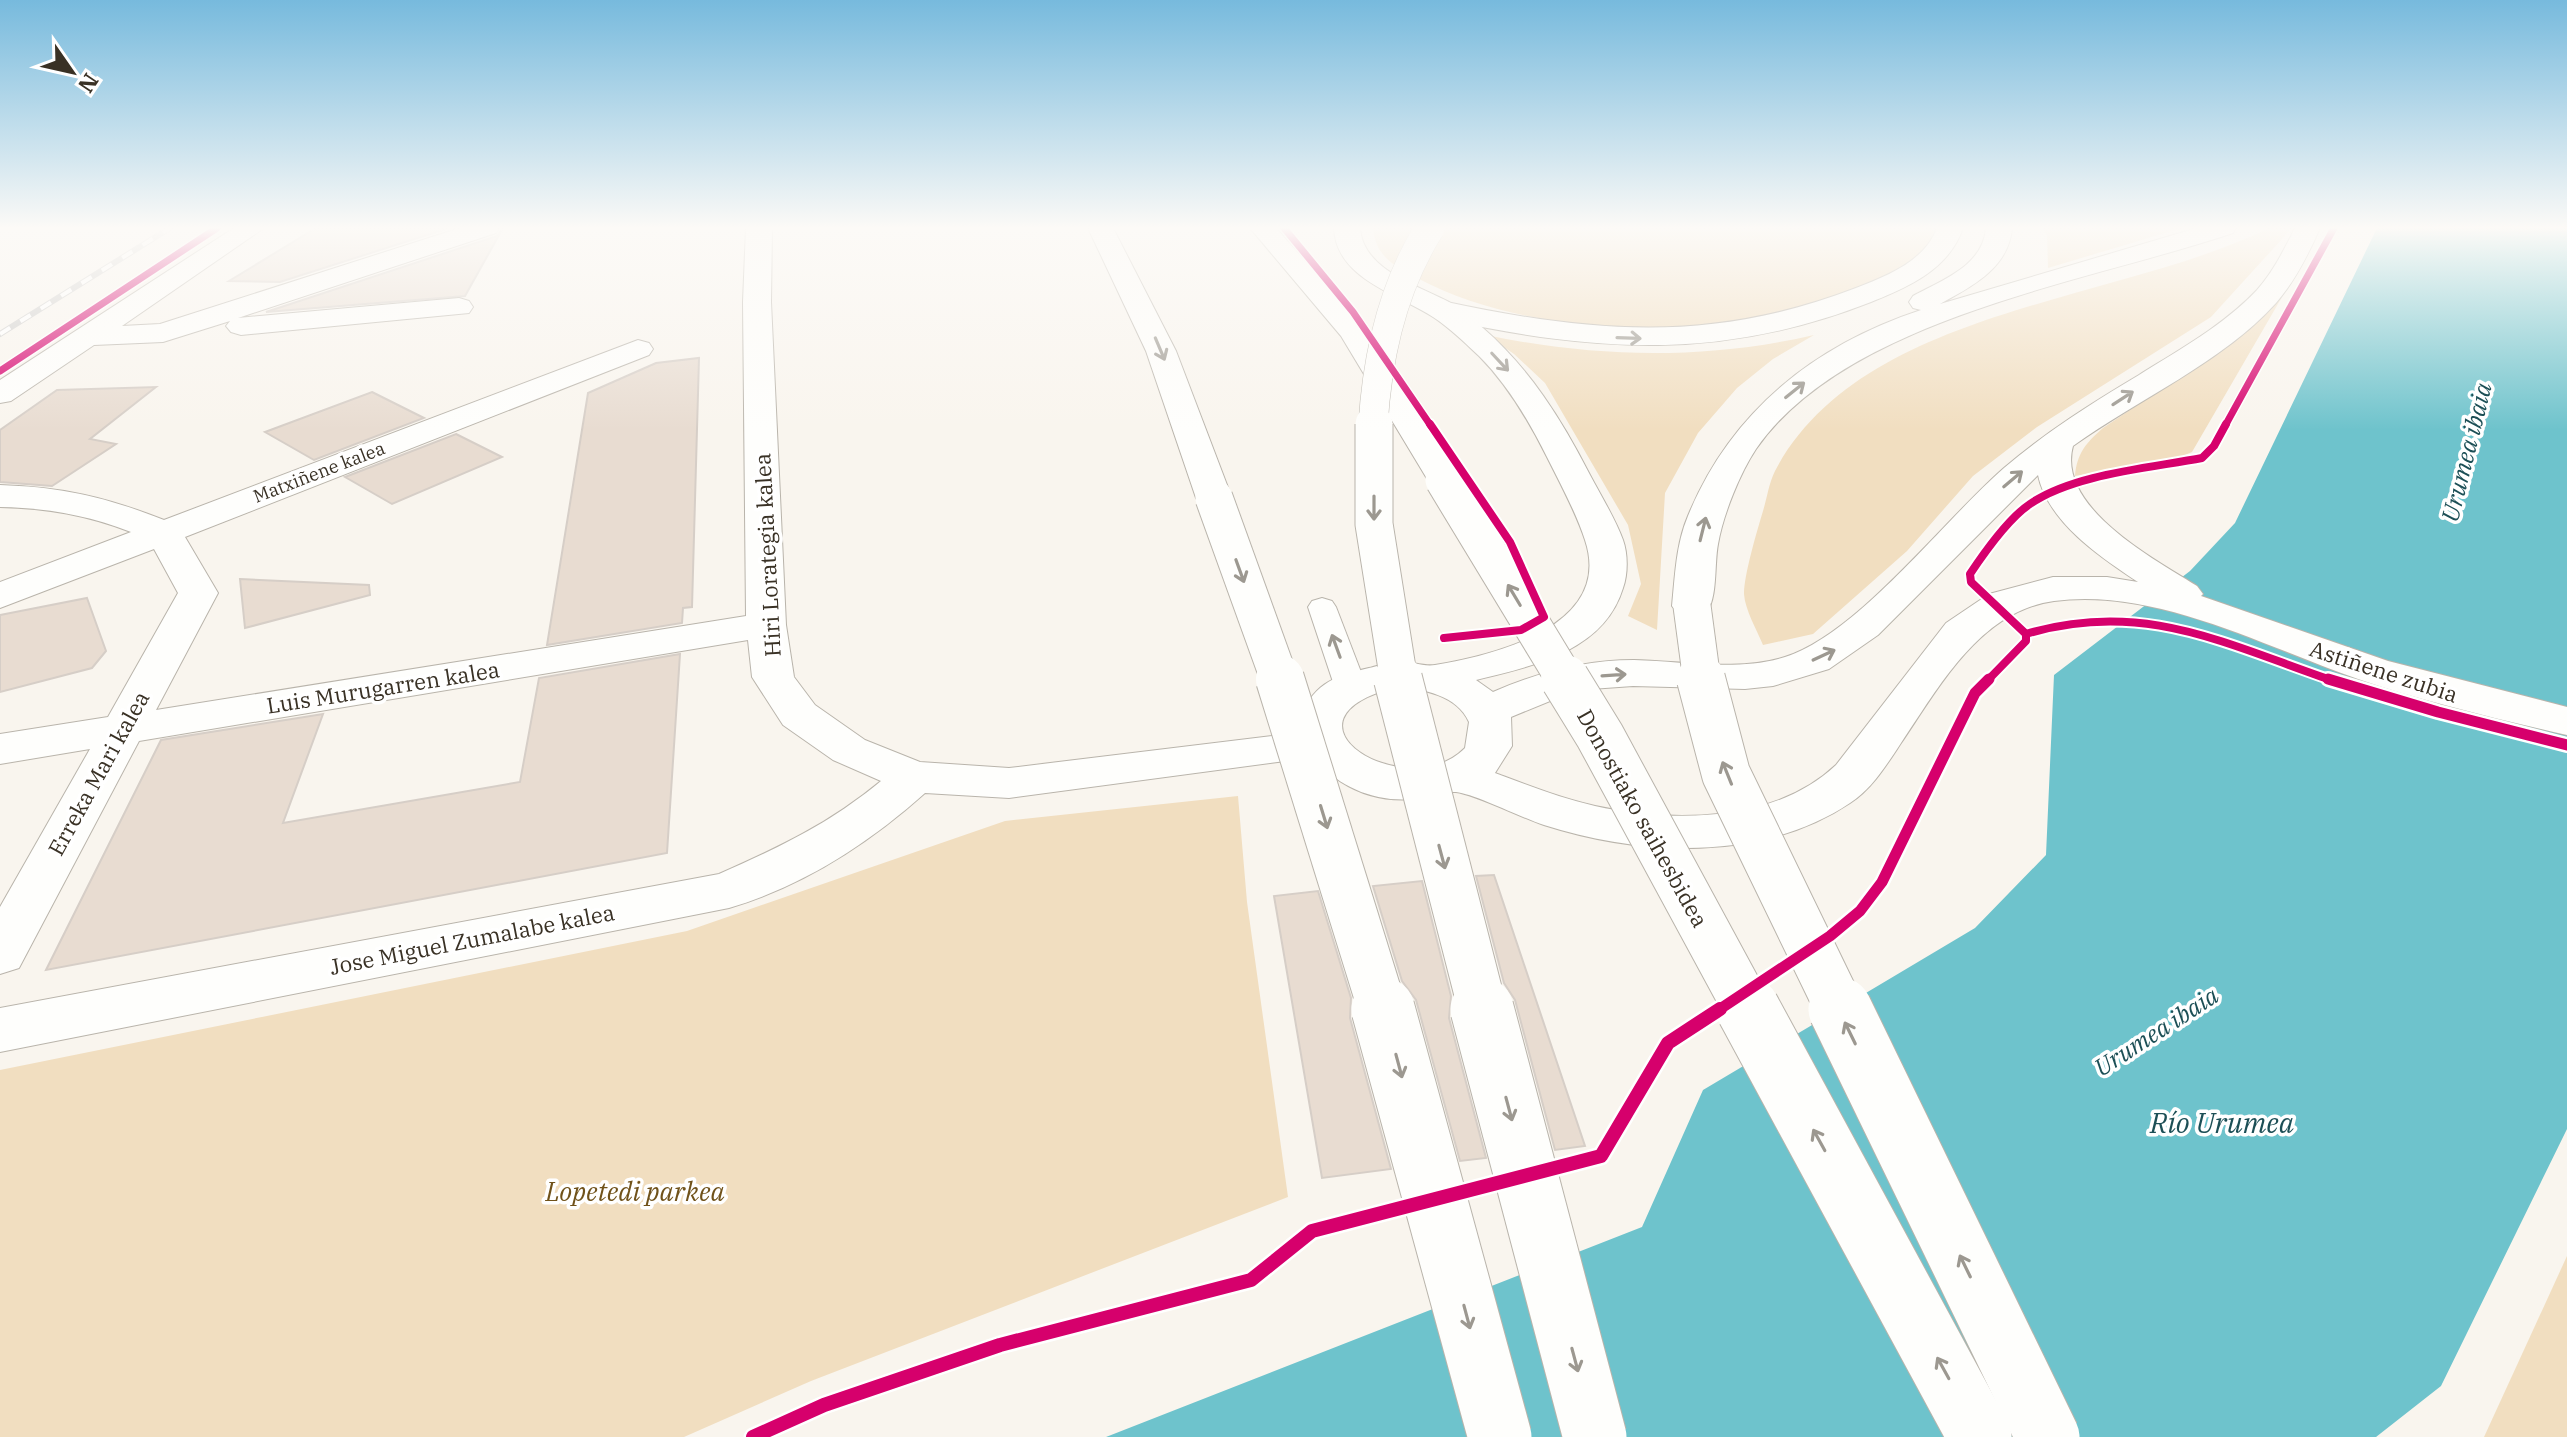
<svg xmlns="http://www.w3.org/2000/svg" width="2567" height="1437" font-family="'IBM Plex Serif',serif">
  <style>
    .green { fill: #f1dec0 }
    .water { fill: #6ec3cc }
    .building { fill: #e8dcd1; stroke: #d6cec7; stroke-width: 2 }
    .lines { fill: none; stroke-linecap: round; stroke-linejoin: round }
    .service-casing { stroke: #b9b4ab; stroke-width: 2 }
    .minor-casing { stroke: #b9b4ab; stroke-width: 2 }
    .tertiary-casing { stroke: #b9b4ab; stroke-width: 2 }
    .motorway-casing { stroke: #b9b4ab; stroke-width: 2 }
    .service { fill: #fefefc; fill-rule: evenodd }
    .minor { fill: #fefefc; fill-rule: evenodd }
    .tertiary { fill: #fefefc; fill-rule: evenodd }
    .motorway { fill: #fefefc; fill-rule: evenodd }
    .rail-casing { stroke: #cfcecc; stroke-width: 6 }
    .rail { stroke: #fff; stroke-width: 4; stroke-dasharray: 12; stroke-linecap: butt }
    .motorway-bridge-far3-casing { stroke: #b9b4ab; stroke-width: 30; stroke-linecap: butt }
    .motorway-bridge-far2-casing { stroke: #b9b4ab; stroke-width: 39; stroke-linecap: butt }
    .motorway-bridge-far1-casing { stroke: #b9b4ab; stroke-width: 50; stroke-linecap: butt }
    .motorway-bridge-casing { stroke: #b9b4ab; stroke-width: 65; stroke-linecap: butt }
    .motorway-bridge-far3 { stroke: #fefefc; stroke-width: 29 }
    .motorway-bridge-far2 { stroke: #fefefc; stroke-width: 37 }
    .motorway-bridge-far1 { stroke: #fefefc; stroke-width: 48 }
    .motorway-bridge { stroke: #fefefc; stroke-width: 63 }
    .cycleway-far3-casing { stroke: #fff; stroke-width: 10 }
    .cycleway-far2-casing { stroke: #fff; stroke-width: 12 }
    .cycleway-far1-casing { stroke: #fff; stroke-width: 16 }
    .cycleway-casing { stroke: #fff; stroke-width: 19 }
    .cycleway-far3 { stroke: #d6006c; stroke-width: 7 }
    .cycleway-far2 { stroke: #d6006c; stroke-width: 8 }
    .cycleway-far1 { stroke: #d6006c; stroke-width: 11 }
    .cycleway { stroke: #d6006c; stroke-width: 14 }
    .oneway { stroke: #9c9890 }
    .labels { text-anchor: middle; dominant-baseline: central; stroke-width: 7; stroke-linejoin: round; paint-order: stroke }
    .far-street-label { font-size: 18px; fill: #393125; stroke: #fff }
    .street-label { font-size: 22px; fill: #393125; stroke: #fff }
    .water-label { font-size: 24px; font-style: italic; fill: #1c4f56; stroke: #fff }
    .near-park-label { font-size: 26px; font-style: italic; fill: #70521a; stroke: #fff }
    .near-water-label { font-size: 28px; font-style: italic; fill: #1c4f56; stroke: #fff }
  </style>
  <rect width="100%" height="100%" fill="#f9f5ee"/>
  <g class="green">
    <path d="M1373 228H1937V233C1931 240 1925 249 1917 256 1897 272 1833 303 1808 310 1689 339 1528 336 1419 279 1395 266 1376 258 1373 228Z"/>
    <path d="M2042 228H2182L2048 268 2047 235Z"/>
    <path d="M2269 228H2292L2211 317 2037 427 1973 476 1907 551 1813 634 1763 645C1757 630 1745 610 1744 594 1744 575 1757 531 1763 511 1767 498 1769 483 1775 471 1862 307 2118 303 2269 228Z"/>
    <path d="M2282 297 2192 452 2180 457 2075 476C2077 453 2086 443 2103 428L2229 344Z"/>
    <path d="M1486 335C1596 358 1705 360 1814 335L1773 359 1737 388 1698 433 1665 493 1657 630 1628 616 1641 584 1628 525 1545 383 1514 354Z"/>
    <path d="M1238 796 1247 902 1288 1197 811 1381 684 1437H0V1070L687 931 1005 821Z"/>
    <path d="M2567 1256V1437H2484Z"/>
  </g>
  <path class="water" d="M2377 228H2567V1129L2441 1386 2376 1437H1106L1642 1227 1703 1090 1975 928 2046 855 2054 675 2190 571 2235 523Z"/>
  <g class="building">
    <path d="M316 228H449L280 282 229 281Z"/>
    <path d="M503 228 465 296 266 312 497 236Z"/>
    <path d="M699 358 692 607 683 608 682 623 547 645 588 393 656 363Z"/>
    <path d="M156 387 90 439 116 444 52 486 0 482V430L57 390Z"/>
    <path d="M372 392 424 418 314 460 265 432Z"/>
    <path d="M456 434 502 457 392 504 345 477Z"/>
    <path d="M240 579 369 585 370 595 245 628Z"/>
    <path d="M87 598 106 651 92 668 0 692V615Z"/>
    <path d="M680 654 667 853 46 970 161 740 323 714 283 823 520 782 539 678Z"/>
    <path d="M1494 875 1585 1146 1555 1150 1515 1000 1504 983 1476 876Z"/>
    <path d="M1422 881 1451 996 1449 1018 1486 1158 1460 1161 1416 1000 1402 981 1373 886Z"/>
    <path d="M1318 891 1351 998 1350 1018 1391 1169 1322 1178 1274 896Z"/>
  </g>
  <g class="lines">
    <g class="service-casing">
      <path id="service" d="M1322 598 1332 601 1336 607 1366 685 1361 692 1350 694 1339 692 1334 685 1308 607 1312 601Z"/>
    </g>
    <g class="minor-casing">
      <g id="minor">
        <path d="M234 228H264L122 326 160 324 460 228H499L496 233 238 318 459 298 469 301 473 307 469 313 241 335 231 332 226 326 230 321 163 342 94 345 11 401 0 403V380Z"/>
        <path d="M746 228H772L771 302 786 625 794 677 815 705 865 740 920 762 1009 768 1322 730 1338 734 1344 744 1338 754 1009 798 925 793C868 844 803 886 729 908L0 1052V1008L719 874C780 847 829 824 881 781L833 760 783 725 752 677 748 640 139 741 19 968 0 974V907L90 749 0 764V734L108 717 178 593 154 549 0 608V582L131 532C87 515 47 508 0 507V485C62 487 106 497 164 520L638 340 649 343 653 349 649 355 185 537 218 593 156 710 746 616 743 302Z"/>
      </g>
    </g>
    <g class="tertiary-casing">
      <path id="tertiary" d="M1334 228H1360C1363 270 1417 285 1449 302 1461 309 1472 319 1483 328 1530 369 1562 420 1590 475 1601 496 1615 518 1623 540 1628 554 1628 574 1623 588 1604 651 1533 666 1476 680L1493 692C1539 672 1584 660 1634 660 1683 661 1737 672 1785 657 1858 634 1944 520 2004 468 2046 432 2092 403 2139 375 2179 350 2224 325 2257 290 2273 272 2284 250 2295 228H2320C2308 255 2295 281 2276 303 2223 362 2137 400 2073 446 2056 507 2154 559 2197 586L2203 594 2201 596 2388 661 2567 707V735C2497 719 2426 702 2358 679 2265 647 2155 587 2054 601 1980 611 1939 687 1901 743 1887 764 1872 789 1850 803 1762 862 1641 856 1544 825 1522 818 1475 794 1456 792 1443 791 1427 798 1414 799 1361 804 1311 773 1297 723 1313 685 1330 677 1369 668 1378 666 1389 662 1399 661 1411 661 1423 667 1435 665 1495 655 1614 626 1585 540 1576 512 1560 483 1547 457 1529 421 1508 385 1479 356 1465 343 1450 328 1433 317 1398 294 1336 279 1334 228ZM2038 475C2048 522 2100 557 2138 582L2107 577H2053L1989 594 1946 623 1836 765C1775 823 1672 823 1595 806 1560 798 1527 785 1495 773L1512 746 1511 717 1577 690 1633 686 1745 689 1773 686 1829 669 1878 635ZM1397 687C1423 689 1457 695 1469 722L1465 748C1407 807 1264 720 1397 687Z"/>
    </g>
    <g class="motorway-casing">
      <g id="motorway">
        <path d="M1088 228H1113L1176 351 1232 498 1227 506 1214 509 1201 506 1196 498 1146 351Z"/>
        <path d="M1250 228H1276L1363 326 1461 480 1456 487 1444 490 1432 487 1341 336Z"/>
        <path d="M1937 228H1963C1949 269 1909 287 1871 302 1721 361 1597 352 1442 319L1432 316 1428 310 1432 304 1442 301C1591 333 1711 344 1856 288 1887 276 1925 261 1937 228Z"/>
        <path d="M1986 228H2012C2009 268 1971 287 1940 304L2197 228H2236L2233 233C2089 282 1846 318 1756 449 1740 473 1723 515 1718 544 1714 565 1718 597 1706 614L1692 618 1678 614 1672 606C1675 576 1676 544 1688 516 1731 411 1815 345 1921 310L1913 308 1909 302 1913 296C1942 280 1983 266 1986 228Z"/>
      </g>
    </g>
    <use href="#service" class="service"/>
    <use href="#minor" class="minor"/>
    <use href="#tertiary" class="tertiary"/>
    <use href="#motorway" class="motorway"/>
    <g class="rail-casing">
      <path id="rail" d="M0 334 170 228"/>
    </g>
    <use href="#rail" class="rail"/>
    <g class="motorway-bridge-far3-casing">
      <path id="motorway-bridge-far3" d="M1373 426C1377 356 1392 288 1430 228"/>
    </g>
    <g class="motorway-bridge-far2-casing">
      <g id="motorway-bridge-far2">
        <path d="M1374 424V524L1399 681"/>
        <path d="M1444 480 1566 681"/>
        <path d="M1214 498 1280 681"/>
        <path d="M1692 606 1702 681"/>
      </g>
    </g>
    <g class="motorway-bridge-far1-casing">
      <g id="motorway-bridge-far1">
        <path d="M1280 679 1383 1011"/>
        <path d="M1398 679 1483 1011"/>
        <path d="M1565 679 1600 736 1749 1011"/>
        <path d="M1701 679 1726 774 1841 1011"/>
      </g>
    </g>
    <g class="motorway-bridge-casing">
      <g id="motorway-bridge">
        <path d="M1383 1009 1500 1437"/>
        <path d="M1482 1009 1595 1437"/>
        <path d="M1748 1009 1980 1437"/>
        <path d="M1840 1009 2048 1437"/>
      </g>
    </g>
    <use href="#motorway-bridge-far3" class="motorway-bridge-far3"/>
    <use href="#motorway-bridge-far2" class="motorway-bridge-far2"/>
    <use href="#motorway-bridge-far1" class="motorway-bridge-far1"/>
    <use href="#motorway-bridge" class="motorway-bridge"/>
    <g class="cycleway-far3-casing">
      <g id="cycleway-far3">
        <path d="M1284 228 1353 312 1431 426"/>
        <path d="M0 371 217 228"/>
        <path d="M2225 426 2334 228"/>
      </g>
    </g>
    <g class="cycleway-far2-casing">
      <g id="cycleway-far2">
        <path d="M1430 424 1510 542 1544 617 1521 630 1444 638"/>
        <path d="M2026 634 1971 582 1970 574C1984 553 2009 518 2030 504 2073 474 2150 468 2202 458L2214 446 2226 424"/>
        <path d="M2026 634C2143 599 2225 644 2334 681"/>
        <path d="M1987 681 2026 641V634"/>
      </g>
    </g>
    <g class="cycleway-far1-casing">
      <g id="cycleway-far1">
        <path d="M2328 679 2438 712 2567 745"/>
        <path d="M1717 1011 1830 936 1860 911 1882 882 1975 693 1989 679"/>
      </g>
    </g>
    <g class="cycleway-casing">
      <path id="cycleway" d="M753 1437 824 1405 1000 1345 1251 1280 1312 1231 1601 1156 1668 1043 1720 1009"/>
    </g>
    <use href="#cycleway-far3" class="cycleway-far3"/>
    <use href="#cycleway-far2" class="cycleway-far2"/>
    <use href="#cycleway-far1" class="cycleway-far1"/>
    <use href="#cycleway" class="cycleway"/>
  </g>
  <defs><path id="oneway-shaft" d="M-6 0H5M1.5-3L5.5 0L1.5 3" fill="none" stroke-width="1.6" stroke-linecap="round" stroke-linejoin="round" transform="scale(2)"/></defs>
  <g class="oneway">
    <use href="#oneway-shaft" transform="translate(1629 338) rotate(2)"/>
    <use href="#oneway-shaft" transform="translate(1160 349) rotate(67)"/>
    <use href="#oneway-shaft" transform="translate(1500 362) rotate(47)"/>
    <use href="#oneway-shaft" transform="translate(1795 390) rotate(-39)"/>
    <use href="#oneway-shaft" transform="translate(2123 398) rotate(-33)"/>
    <use href="#oneway-shaft" transform="translate(2013 479) rotate(-40)"/>
    <use href="#oneway-shaft" transform="translate(1374 508) rotate(90)"/>
    <use href="#oneway-shaft" transform="translate(1703 529) rotate(-76)"/>
    <use href="#oneway-shaft" transform="translate(1240 571) rotate(70)"/>
    <use href="#oneway-shaft" transform="translate(1514 595) rotate(-121)"/>
    <use href="#oneway-shaft" transform="translate(1336 646) rotate(-110)"/>
    <use href="#oneway-shaft" transform="translate(1824 655) rotate(-25)"/>
    <use href="#oneway-shaft" transform="translate(1614 675) rotate(-4)"/>
    <use href="#oneway-shaft" transform="translate(1727 773) rotate(-112)"/>
    <use href="#oneway-shaft" transform="translate(1324 817) rotate(73)"/>
    <use href="#oneway-shaft" transform="translate(1442 857) rotate(75)"/>
    <use href="#oneway-shaft" transform="translate(1850 1033) rotate(-116)"/>
    <use href="#oneway-shaft" transform="translate(1399 1066) rotate(75)"/>
    <use href="#oneway-shaft" transform="translate(1509 1109) rotate(75)"/>
    <use href="#oneway-shaft" transform="translate(1819 1140) rotate(-119)"/>
    <use href="#oneway-shaft" transform="translate(1965 1266) rotate(-116)"/>
    <use href="#oneway-shaft" transform="translate(1467 1317) rotate(75)"/>
    <use href="#oneway-shaft" transform="translate(1575 1360) rotate(75)"/>
    <use href="#oneway-shaft" transform="translate(1943 1368) rotate(-119)"/>
  </g>
  <linearGradient id="sky" x2="0" y2="1"><stop stop-color="#77badd"/><stop offset="0.53" stop-color="#fcfaf7"/><stop offset="1" stop-color="#fcfaf7" stop-opacity="0"/></linearGradient>
  <rect width="2567" height="430" fill="url(#sky)"/>
  <g class="labels">
    <g class="far-street-label">
      <text transform="translate(319 472) rotate(-21)">Matxiñene kalea</text>
    </g>
    <g class="street-label">
      <text transform="translate(767 555) rotate(-93)">Hiri Lorategia kalea</text>
      <text transform="translate(2384 671) rotate(18)">Astiñene zubia</text>
      <text transform="translate(383 687) rotate(-9)">Luis Murugarren kalea</text>
      <text transform="translate(98 773) rotate(-61)">Erreka Mari kalea</text>
      <text transform="translate(1643 818) rotate(61)">Donostiako saihesbidea</text>
      <text transform="translate(472 939) rotate(-11)">Jose Miguel Zumalabe kalea</text>
    </g>
    <g class="water-label">
      <text transform="translate(2466 452) rotate(-76)">Urumea ibaia</text>
      <text transform="translate(2156 1031) rotate(-33)">Urumea ibaia</text>
    </g>
    <g class="near-park-label">
      <text x="635" y="1191">Lopetedi parkea</text>
    </g>
    <g class="near-water-label">
      <text x="2222" y="1122">Río Urumea</text>
    </g>
  </g>
  <g transform="translate(72 72) rotate(124)" stroke="#ffffff" stroke-width="6" paint-order="stroke">
  <path d="M0-6L14 30L0 20L-14 30Z" fill="#393125"/>
  <text y="-12" font-size="22" font-weight="bold" text-anchor="middle" fill="#393125">N</text>
  </g>
</svg>
